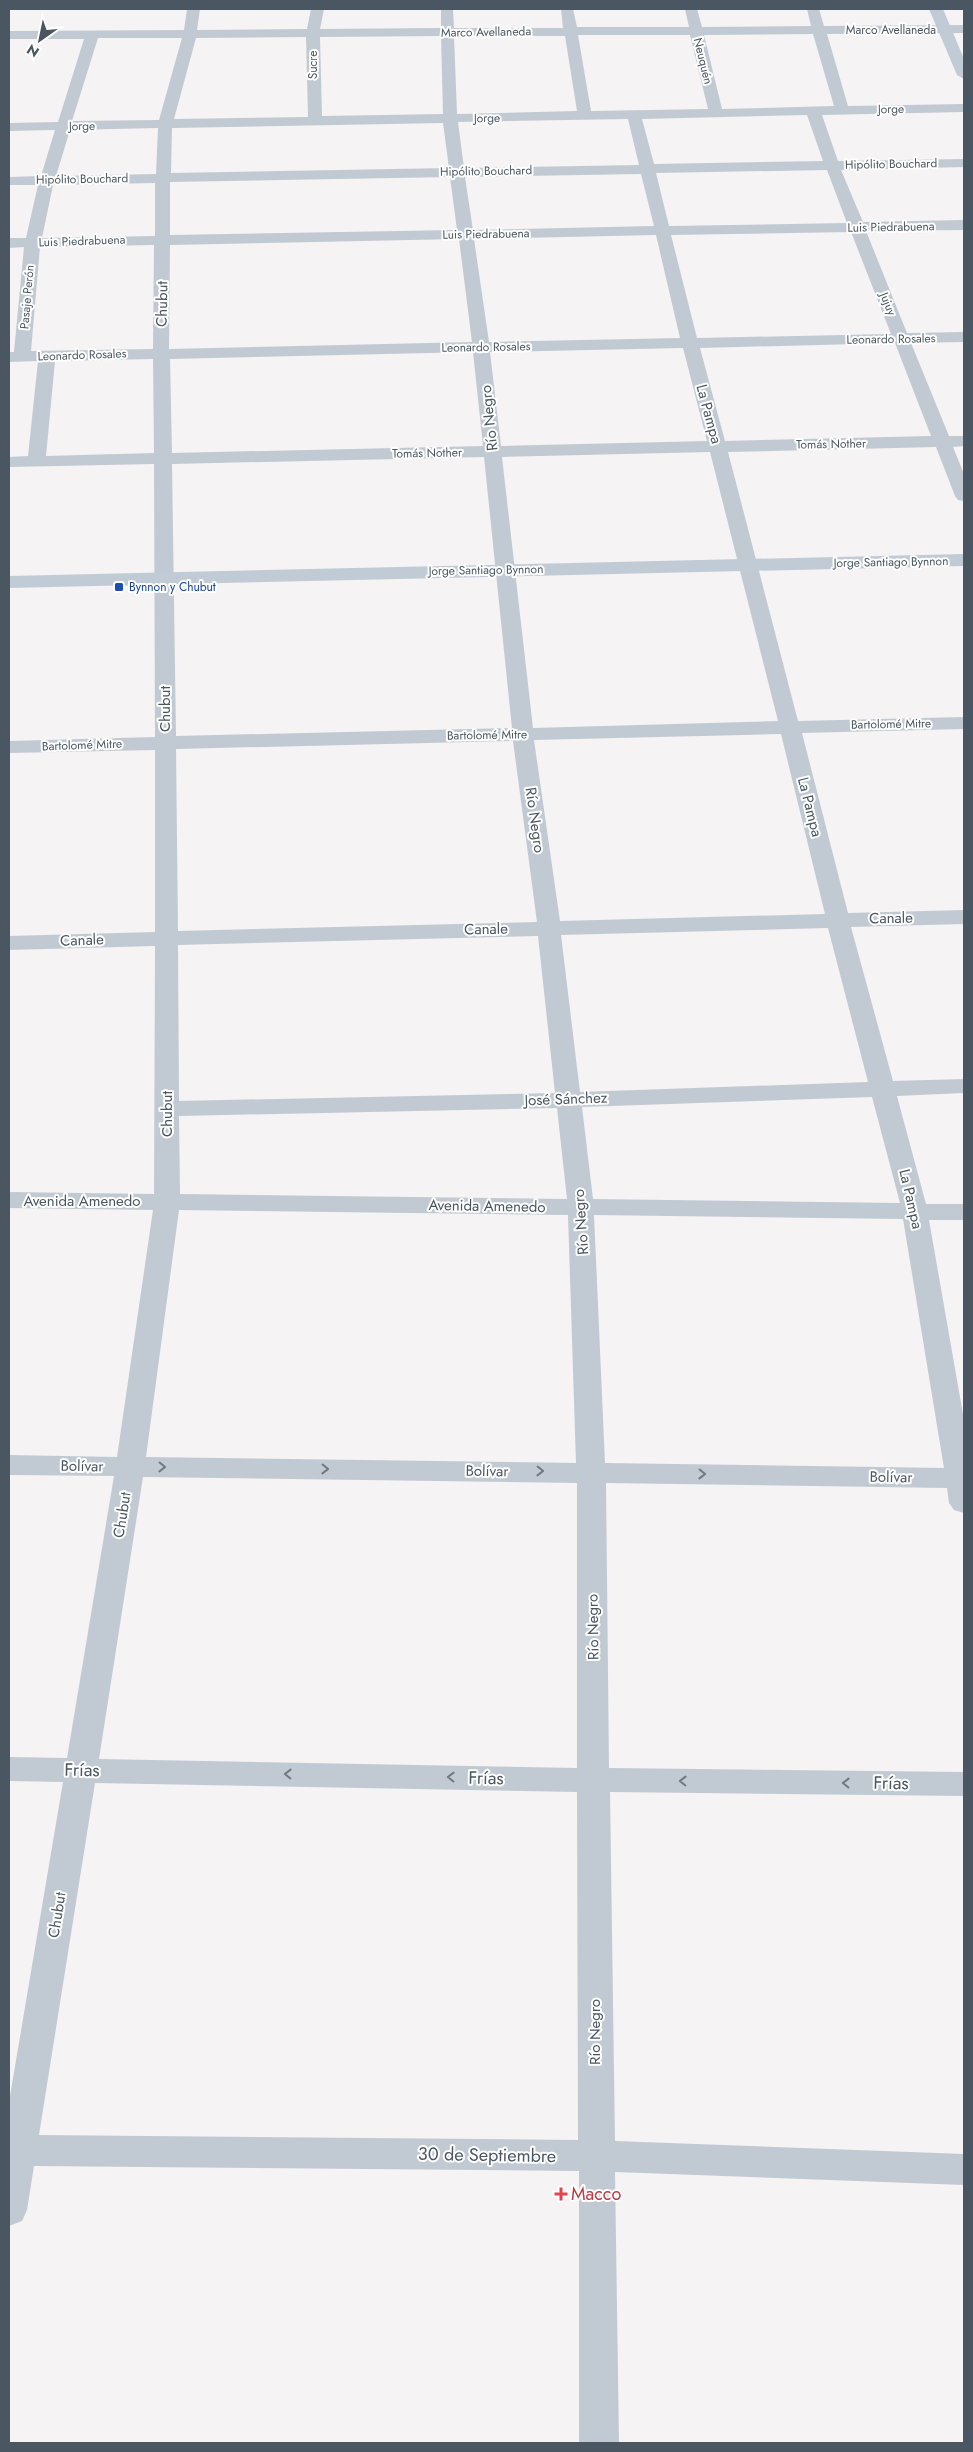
<svg xmlns="http://www.w3.org/2000/svg" width="973" height="2452" font-family="Jost,sans-serif">
  <style>
    .lines { fill: none; stroke-linecap: round; stroke-linejoin: round }
    .street { fill: #c1cad2; fill-rule: evenodd }
    .secondary { fill: #c1cbd6; fill-rule: evenodd }
    .oneway { stroke: #6e7983 }
    .transit-dot { fill: #1a4fb4; stroke: #fff; stroke-width: 2 }
    .health-dot { fill: #e0444e; stroke: #fff; stroke-width: 2 }
    .labels { text-anchor: middle; dominant-baseline: central; stroke-width: 4; stroke-linejoin: round; paint-order: stroke }
    .far-street-label { font-size: 12px; fill: #4a5661; stroke: #fff }
    .far-transit-label { font-size: 12px; fill: #164399; stroke: #fff; text-anchor: start }
    .street-label { font-size: 15px; fill: #4a5661; stroke: #fff }
    .near-street-label { font-size: 18px; fill: #4a5661; stroke: #fff }
    .near-health-label { font-size: 18px; fill: #be3a42; stroke: #fff; text-anchor: start }
  </style>
  <rect width="100%" height="100%" fill="#f5f3f3"/>
  <g class="lines">
    <path class="street" d="M187 9H200L197 30 307 29 311 9H324L320 29 441 28V9H453L454 28H563L561 9H573L577 27H689L685 9H697L702 27 811 26 807 9H819L824 26 964 25V33L827 34 848 106 964 104V112L822 115 838 161 964 159V167L841 170 863 222 964 220V230L866 231 907 333 964 332V342L911 343 949 436H964V446L953 447 964 474V501L958 500 955 496 936 447 728 452 798 721 964 717V729L802 733 848 913 964 910V924L851 927 893 1081 964 1079V1093L897 1096 926 1204H964V1220H929L964 1420V1513L954 1510 949 1503 947 1488 606 1483 609 1768 964 1772V1796L610 1792 615 2141 964 2154V2185L615 2172 619 2443H579V2171L34 2166 27 2210 22 2221 9 2226V2102L63 1782 9 1781V1757L67 1758 114 1476 9 1475V1455L117 1457 153 1210 9 1208V1192L154 1194 155 946 9 950V936L155 932V750L9 753V741L155 737 154 464 9 467V457L28 456 38 361 9 362V352H14L24 247 9 248V238H26L38 185H9V177L41 176 55 130 9 131V123L58 122 84 39H9V31L184 30ZM813 34 834 106 722 109 704 35ZM578 35H690L708 109 591 111ZM441 36 443 114 322 116 320 37ZM454 36H565L577 111 457 114ZM306 37 308 117 174 119 196 38ZM98 38H182L159 120 72 121ZM807 115 823 161 654 164 642 119ZM628 119 639 165 464 168 458 122ZM443 123 449 168 171 173 172 128ZM158 128 156 174 56 176 70 130ZM827 170 847 223 669 226 656 173ZM641 174 654 226 473 230 465 177ZM450 177 457 230 170 235V182ZM155 183V236L42 238 53 185ZM851 232 891 334 697 338 671 235ZM656 235 680 338 489 342 474 239ZM459 239 472 342 169 349 170 245ZM154 245 153 349 31 351 40 247ZM895 343 931 436 725 441 700 348ZM683 348 707 441 501 446 490 352ZM473 352 483 446 172 453 170 359ZM153 359 154 453 46 456 55 361ZM710 452 778 721 533 728 502 457ZM484 457 512 728 176 736 172 464ZM781 734 825 914 560 921 534 740ZM513 741 537 922 178 931 176 749ZM828 928 868 1082 580 1092 561 935ZM538 936 555 1093 179 1101 178 945ZM872 1097 900 1203 593 1199 582 1107ZM557 1108 567 1199 180 1194 179 1116ZM179 1210 568 1215 576 1463 146 1457ZM594 1215 903 1219 944 1468 605 1463ZM143 1477 577 1483V1768L99 1759ZM95 1783 577 1792 578 2140 39 2135Z"/>
    <g class="secondary">
      <path d="M929 9H943L964 59V79L957 75Z"/>
      <path d="M964 554V566L9 588V576Z"/>
    </g>
  </g>
  <defs><path id="oneway-chevron" d="M-2-3.5L2.5 0L-2 3.5" fill="none" stroke-width="1.6" stroke-linecap="round" stroke-linejoin="round" transform="scale(1.25)"/></defs>
  <g class="oneway">
    <use href="#oneway-chevron" transform="translate(162 1467) rotate(1)"/>
    <use href="#oneway-chevron" transform="translate(325 1469) rotate(1)"/>
    <use href="#oneway-chevron" transform="translate(540 1471) rotate(1)"/>
    <use href="#oneway-chevron" transform="translate(702 1474) rotate(1)"/>
    <use href="#oneway-chevron" transform="translate(288 1774) rotate(-179)"/>
    <use href="#oneway-chevron" transform="translate(451 1777) rotate(-179)"/>
    <use href="#oneway-chevron" transform="translate(683 1781) rotate(-179)"/>
    <use href="#oneway-chevron" transform="translate(846 1783) rotate(-179)"/>
  </g>
  <rect class="transit-dot" x="114" y="582" width="10" height="10" rx="2.5"/>
  <path class="health-dot" d="M558.5 2186.5h5v5h5v5h-5v5h-5v-5h-5v-5h5z"/>
  <g class="labels">
    <g class="far-street-label">
      <text x="891" y="30">Marco Avellaneda</text>
      <text transform="translate(486 32) rotate(-1)">Marco Avellaneda</text>
      <text transform="translate(703 61) rotate(76)">Neuquén</text>
      <text transform="translate(313 65) rotate(-90)">Sucre</text>
      <text transform="translate(891 109) rotate(-1)">Jorge</text>
      <text transform="translate(487 118) rotate(-1)">Jorge</text>
      <text transform="translate(82 126) rotate(-1)">Jorge</text>
      <text transform="translate(891 164) rotate(-1)">Hipólito Bouchard</text>
      <text transform="translate(486 171) rotate(-1)">Hipólito Bouchard</text>
      <text transform="translate(82 179) rotate(-1)">Hipólito Bouchard</text>
      <text transform="translate(891 227) rotate(-1)">Luis Piedrabuena</text>
      <text transform="translate(486 234) rotate(-1)">Luis Piedrabuena</text>
      <text transform="translate(82 241) rotate(-2)">Luis Piedrabuena</text>
      <text transform="translate(27 297) rotate(-85)">Pasaje Perón</text>
      <text transform="translate(888 304) rotate(68)">Jujuy</text>
      <text transform="translate(891 339) rotate(-1)">Leonardo Rosales</text>
      <text transform="translate(486 347) rotate(-1)">Leonardo Rosales</text>
      <text transform="translate(82 355) rotate(-2)">Leonardo Rosales</text>
      <text transform="translate(831 444) rotate(-1)">Tomás Nother</text>
      <text transform="translate(427 453) rotate(-1)">Tomás Nother</text>
      <text transform="translate(891 562) rotate(-1)">Jorge Santiago Bynnon</text>
      <text transform="translate(486 570) rotate(-1)">Jorge Santiago Bynnon</text>
      <text transform="translate(891 724) rotate(-1)">Bartolomé Mitre</text>
      <text transform="translate(487 735) rotate(-1)">Bartolomé Mitre</text>
      <text transform="translate(82 745) rotate(-2)">Bartolomé Mitre</text>
    </g>
    <g class="far-transit-label">
      <text x="129" y="587">Bynnon y Chubut</text>
    </g>
    <g class="street-label">
      <text transform="translate(162 304) rotate(-89)">Chubut</text>
      <text transform="translate(709 414) rotate(75)">La Pampa</text>
      <text transform="translate(489 418) rotate(-96)">Río Negro</text>
      <text transform="translate(165 709) rotate(-90)">Chubut</text>
      <text transform="translate(810 807) rotate(76)">La Pampa</text>
      <text transform="translate(535 820) rotate(82)">Río Negro</text>
      <text transform="translate(891 918) rotate(-1)">Canale</text>
      <text transform="translate(486 929) rotate(-1)">Canale</text>
      <text transform="translate(82 940) rotate(-2)">Canale</text>
      <text transform="translate(566 1099) rotate(-2)">José Sánchez</text>
      <text transform="translate(167 1114) rotate(-90)">Chubut</text>
      <text transform="translate(911 1199) rotate(77)">La Pampa</text>
      <text x="82" y="1201">Avenida Amenedo</text>
      <text transform="translate(487 1206) rotate(1)">Avenida Amenedo</text>
      <text transform="translate(581 1222) rotate(-94)">Río Negro</text>
      <text transform="translate(82 1466) rotate(1)">Bolívar</text>
      <text transform="translate(487 1471) rotate(1)">Bolívar</text>
      <text transform="translate(891 1477) rotate(1)">Bolívar</text>
      <text transform="translate(122 1515) rotate(-81)">Chubut</text>
      <text transform="translate(593 1627) rotate(-91)">Río Negro</text>
      <text transform="translate(57 1915) rotate(-81)">Chubut</text>
      <text transform="translate(595 2032) rotate(-90)">Río Negro</text>
    </g>
    <g class="near-street-label">
      <text transform="translate(82 1770) rotate(1)">Frías</text>
      <text transform="translate(486 1778) rotate(1)">Frías</text>
      <text transform="translate(891 1783) rotate(1)">Frías</text>
      <text transform="translate(487 2155) rotate(1)">30 de Septiembre</text>
    </g>
    <g class="near-health-label">
      <text x="571" y="2194">Macco</text>
    </g>
  </g>
  <rect width="973" height="2452" fill="none" stroke="#4a5661" stroke-width="20"/>
  <g transform="translate(40 40) rotate(213)" stroke="#ffffff" stroke-width="4" paint-order="stroke">
  <path d="M0-4L9 19L0 12L-9 19Z" fill="#4a5661"/>
  <text y="-8" font-size="14" font-weight="bold" text-anchor="middle" fill="#4a5661">N</text>
  </g>
</svg>
